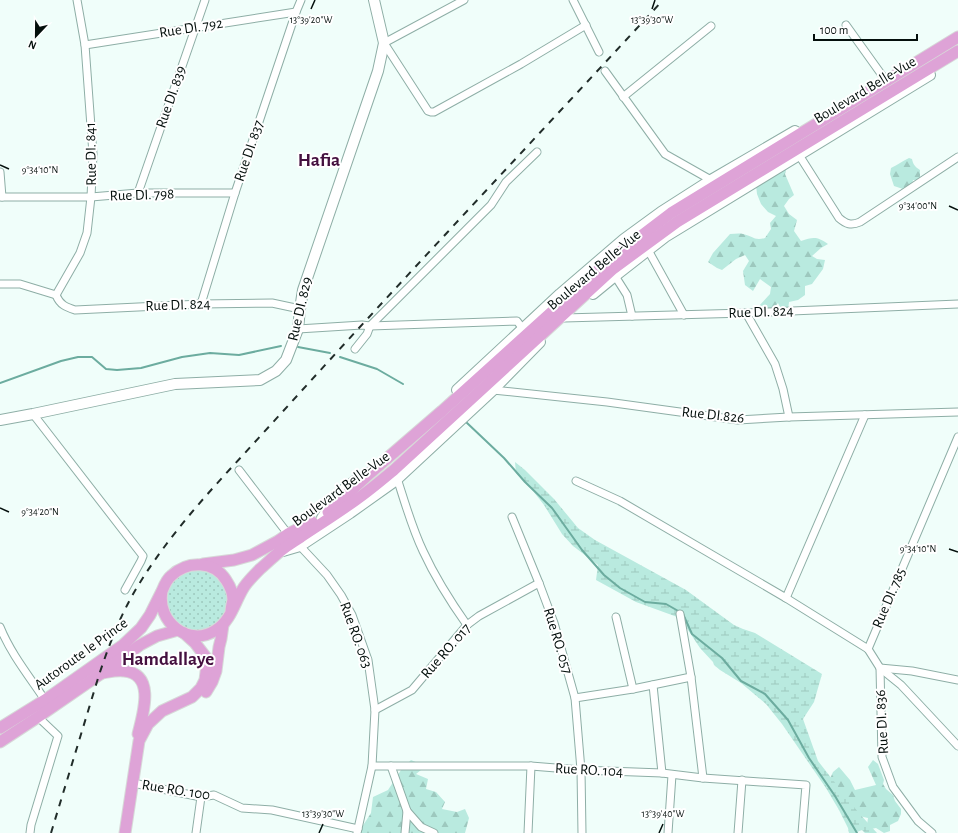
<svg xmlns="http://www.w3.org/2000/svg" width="958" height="833" font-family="'Alegreya Sans',sans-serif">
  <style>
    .grass { fill: url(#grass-dots) }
    .forest { fill: url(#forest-firs) }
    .wetland { fill: url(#wetland-marsh) }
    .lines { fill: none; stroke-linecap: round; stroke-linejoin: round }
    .stream { stroke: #6cac9f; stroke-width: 2 }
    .street-casing { stroke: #8eaea6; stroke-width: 9 }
    .secondary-casing { stroke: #8eaea6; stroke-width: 12 }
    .primary-casing { stroke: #d7d9d8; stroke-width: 13 }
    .street { stroke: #fff; stroke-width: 7 }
    .secondary { stroke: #fff; stroke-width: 10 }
    .primary { stroke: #dea3d7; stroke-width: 11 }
    .rail { stroke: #212c29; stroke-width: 2; stroke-dasharray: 7 7; stroke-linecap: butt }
    .ticks { fill: none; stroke: #040f0c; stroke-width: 1.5 }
    .labels { text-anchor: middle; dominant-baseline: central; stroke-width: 4; stroke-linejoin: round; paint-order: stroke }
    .street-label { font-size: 15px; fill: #040f0c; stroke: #fff }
    .district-label { font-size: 19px; font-weight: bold; fill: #44103f; stroke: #fff }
    .ticks-label { font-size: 10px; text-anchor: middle; fill: #040f0c; stroke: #fff; stroke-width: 4; stroke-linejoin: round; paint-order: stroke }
  </style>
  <defs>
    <pattern id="grass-dots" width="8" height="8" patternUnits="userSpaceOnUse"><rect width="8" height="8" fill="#b9eadf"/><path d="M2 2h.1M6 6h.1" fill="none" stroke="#9dc8be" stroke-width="1.8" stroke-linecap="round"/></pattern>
    <pattern id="forest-firs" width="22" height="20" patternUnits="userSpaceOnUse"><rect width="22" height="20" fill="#b9eadf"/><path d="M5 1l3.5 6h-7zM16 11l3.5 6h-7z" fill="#9dc8be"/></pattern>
    <pattern id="wetland-marsh" width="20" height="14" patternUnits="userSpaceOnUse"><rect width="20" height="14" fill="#b9eadf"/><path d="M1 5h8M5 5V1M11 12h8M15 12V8" fill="none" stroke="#9dc8be"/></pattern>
  </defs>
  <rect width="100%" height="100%" fill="#f0fefa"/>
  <path class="grass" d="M208 569 225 584 229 606 217 626 195 633 170 620 164 593 181 571Z"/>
  <g class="forest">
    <path d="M775 154 786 159 787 166 785 174 794 195 789 199 784 206 789 214 797 220 794 231 801 241C813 237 817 236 828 244L821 248 812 256 817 259 825 260 823 269 812 284 805 286V295L798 300 789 302 788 310 781 309 778 303 771 311H764L759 306 770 294 771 287 760 279 753 291 745 285 743 271 749 261 745 255 736 259 722 270 717 268 708 262 713 253 730 234C734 234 739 233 743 234 753 236 754 241 765 238L771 229 770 223 776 216 768 212 761 204 757 194 756 185 769 159Z"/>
    <path d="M909 158 912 159C913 164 915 167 920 170V176L919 180H913L912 185 907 186 903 189 894 186 890 174 891 168C898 165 902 161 909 158Z"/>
    <path d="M411 760 418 763 421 770 416 774 428 779 426 789 436 792 445 802 442 809 457 812 465 809 469 818 465 833H360L362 827 371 813 373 797 388 790 401 770Z"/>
    <path d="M873 760 878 764 884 780 883 784 886 789 893 795 895 801 901 809V814L898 821 890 825V831L884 833 876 828 871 829 867 825 868 818 859 816 829 781 833 772 839 767 850 780 855 790 876 785 868 767Z"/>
  </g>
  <path class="wetland" d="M515 462 525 470 554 499 578 528 595 540 686 590 734 625 743 629 755 633 822 674 814 702 803 719 818 761 858 812 877 833H865L862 830 857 832 856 833H849L848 828 839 810 826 788 782 724 766 704 741 683 720 670 714 665 713 662 700 648 680 618 636 602 596 580 598 565 573 546 562 534 544 505 533 491 516 473Z"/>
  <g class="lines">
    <g class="stream">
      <path d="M298 347 330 353"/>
      <path d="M340 357 377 369 403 384"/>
      <path d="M0 383 61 361 78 357H92L106 369 117 370 141 368 182 357 210 353 239 355 281 346"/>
      <path d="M466 422 504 458 525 482 552 508 582 550 604 575 620 588 645 602 666 604 680 612"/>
      <path d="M683 614 692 634 722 658 741 681 765 694 788 720 809 758 835 796 857 833"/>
    </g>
    <g class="street-casing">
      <g id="street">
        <path d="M77 0 85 45 93 154 91 197 87 233 80 253 56 295C60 305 66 307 75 310L201 304 272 303 300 309"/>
        <path d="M464 0 384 43 428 111 431 112H434L521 64 586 25"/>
        <path d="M573 0 599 52"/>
        <path d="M846 25 884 78"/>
        <path d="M85 45 296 12"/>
        <path d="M605 71 665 154 711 180"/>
        <path d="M623 97 711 26"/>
        <path d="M799 155 839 218C846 224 851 226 860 222L958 157"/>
        <path d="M0 172 2 197"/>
        <path d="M138 193 205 0"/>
        <path d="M0 197H91L138 193H235"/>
        <path d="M648 250 684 315"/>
        <path d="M615 276 627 295 632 316"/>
        <path d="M0 284H20L56 295"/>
        <path d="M201 304 235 193 296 12 301 0"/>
        <path d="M746 313 775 364 783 389 789 417"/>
        <path d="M564 318 746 313 958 304"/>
        <path d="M298 329 362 325 370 326 517 321 523 329"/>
        <path d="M355 349 367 334 370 326 491 205 506 182 537 152"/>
        <path d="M493 390 607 402 738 420 789 417 958 412"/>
        <path d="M33 414 143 556 141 561 125 590"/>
        <path d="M239 470 288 534"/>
        <path d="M397 478C405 503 412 528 423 551 435 577 450 601 467 625"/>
        <path d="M576 481 620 501 786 598 868 649 880 668 901 685 958 746"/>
        <path d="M512 517 539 583 554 623 575 698 581 770 582 833"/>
        <path d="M300 546 327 575 341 595 352 615 368 660 375 710 372 766 357 833"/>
        <path d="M786 598 865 415"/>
        <path d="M680 614 691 677 703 778"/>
        <path d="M616 617 633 689"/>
        <path d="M0 627C11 654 29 676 45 700"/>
        <path d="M868 649 958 437"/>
        <path d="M653 685 662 773"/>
        <path d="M575 698 633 689 691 677"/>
        <path d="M375 710 412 690 467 625 479 616 539 583"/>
        <path d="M372 766H531L581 770 662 773 703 778 806 785 802 833"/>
        <path d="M391 766 407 811 421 827 434 833"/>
        <path d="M133 783 201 797 214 795 242 808 272 810 358 829"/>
        <path d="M30 833 31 825 58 736 38 717"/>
        <path d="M196 833 201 797"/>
        <path d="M405 833 407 811"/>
        <path d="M528 833 531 766"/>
        <path d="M668 833 672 775"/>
        <path d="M738 833 742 780"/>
        <path d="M932 833 918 821 893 787 882 757 880 668 912 671 958 680"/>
      </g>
    </g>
    <g class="secondary-casing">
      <g id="secondary">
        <path d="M593 294 615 276 665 237 930 75"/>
        <path d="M457 390 560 294 624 239 661 212 711 180 795 131"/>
        <path d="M0 420 33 414 175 384 260 380 276 371 286 360 298 329 300 309 303 290 378 71 384 43 374 0"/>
        <path d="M322 518 339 493 356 480"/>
        <path d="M283 551 300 546 350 513 395 481 493 390 540 342"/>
      </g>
    </g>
    <g class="primary-casing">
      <g id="primary">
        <path d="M328 512 369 474 442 411 608 261 671 213 958 37"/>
        <path d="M203 564 234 560 252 555 278 541 288 534 312 522"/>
        <path d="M231 612C231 608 232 604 233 600 233 593 230 586 226 580 214 561 188 560 171 576 167 579 164 586 162 591 156 622 189 648 216 630 231 621 235 601 244 587 248 581 255 574 260 569 266 564 272 558 278 553 285 547 293 542 301 537 319 525 338 513 356 500 369 491 382 480 394 470L613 269 677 222 958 51"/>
        <path d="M102 673C109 672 117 670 124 671 156 674 143 714 138 734"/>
        <path d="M206 692 212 682 216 671 219 647 221 639 223 625"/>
        <path d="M0 728 45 700 123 645 141 628 150 615 161 593"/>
        <path d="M0 742 38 717 99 675 140 645 157 636 178 630"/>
        <path d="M125 833 139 741 148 724 162 711 192 697 201 688 205 680 207 664 205 656 195 643 184 633"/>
      </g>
    </g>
    <use href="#street" class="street"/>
    <use href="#secondary" class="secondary"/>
    <use href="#primary" class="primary"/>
    <path class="rail" d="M51 833 99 675C109 645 120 616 136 589 166 539 205 496 244 454 275 420 306 386 337 352 445 234 555 117 663 0"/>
  </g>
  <path class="ticks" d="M311 9 315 0M652 9 655 0M0 165 9 169M949 206 958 210M0 508 9 512M949 549 958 552M319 833 323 824M659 833 663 824"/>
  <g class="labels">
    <g class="street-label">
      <text transform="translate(191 28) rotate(-9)">Rue DI. 792</text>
      <text transform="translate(865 90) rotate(-31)">Boulevard Belle-Vue</text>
      <text transform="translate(171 97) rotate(-71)">Rue DI. 839</text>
      <text transform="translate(249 151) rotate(-71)">Rue DI. 837</text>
      <text transform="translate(91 154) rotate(-91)">Rue DI. 841</text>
      <text transform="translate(142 195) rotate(-2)">Rue DI. 798</text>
      <text transform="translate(594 270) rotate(-40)">Boulevard Belle-Vue</text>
      <text transform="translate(178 305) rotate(-2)">Rue DI. 824</text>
      <text transform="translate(300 309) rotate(-77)">Rue DI. 829</text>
      <text transform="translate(761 312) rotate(-2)">Rue DI. 824</text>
      <text transform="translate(713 415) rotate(6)">Rue DI.826</text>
      <text transform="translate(341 489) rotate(-36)">Boulevard Belle-Vue</text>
      <text transform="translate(889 598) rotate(-67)">Rue DI. 785</text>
      <text transform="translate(356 635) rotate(70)">Rue RO. 063</text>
      <text transform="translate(558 641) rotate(73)">Rue RO. 057</text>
      <text transform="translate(446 651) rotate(-49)">Rue RO. 017</text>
      <text transform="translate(81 654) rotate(-36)">Autoroute le Prince</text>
      <text transform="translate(882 722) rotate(-93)">Rue DI. 836</text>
      <text transform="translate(589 770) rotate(3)">Rue RO. 104</text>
      <text transform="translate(176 790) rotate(9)">Rue RO. 100</text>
    </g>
    <g class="district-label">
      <text x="319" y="160">Hafia</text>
      <text x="168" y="659">Hamdallaye</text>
    </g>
  </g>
  <g class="ticks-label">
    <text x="311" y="23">13°39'20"W</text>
    <text x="652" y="23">13°39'30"W</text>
    <text x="40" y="173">9°34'10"N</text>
    <text x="918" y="209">9°34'00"N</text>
    <text x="40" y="515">9°34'20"N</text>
    <text x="918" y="552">9°34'10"N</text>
    <text x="323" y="817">13°39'30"W</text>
    <text x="663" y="817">13°39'40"W</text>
  </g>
  <g transform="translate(36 36) rotate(202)" stroke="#ffffff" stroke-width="3" paint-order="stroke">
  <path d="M0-3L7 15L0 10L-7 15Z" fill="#040f0c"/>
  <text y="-6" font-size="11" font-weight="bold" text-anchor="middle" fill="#040f0c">N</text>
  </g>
  <path d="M814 34v6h103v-6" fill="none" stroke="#040f0c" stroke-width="2"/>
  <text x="820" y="34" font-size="12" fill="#040f0c" stroke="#ffffff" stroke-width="3" paint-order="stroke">100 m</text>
</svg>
